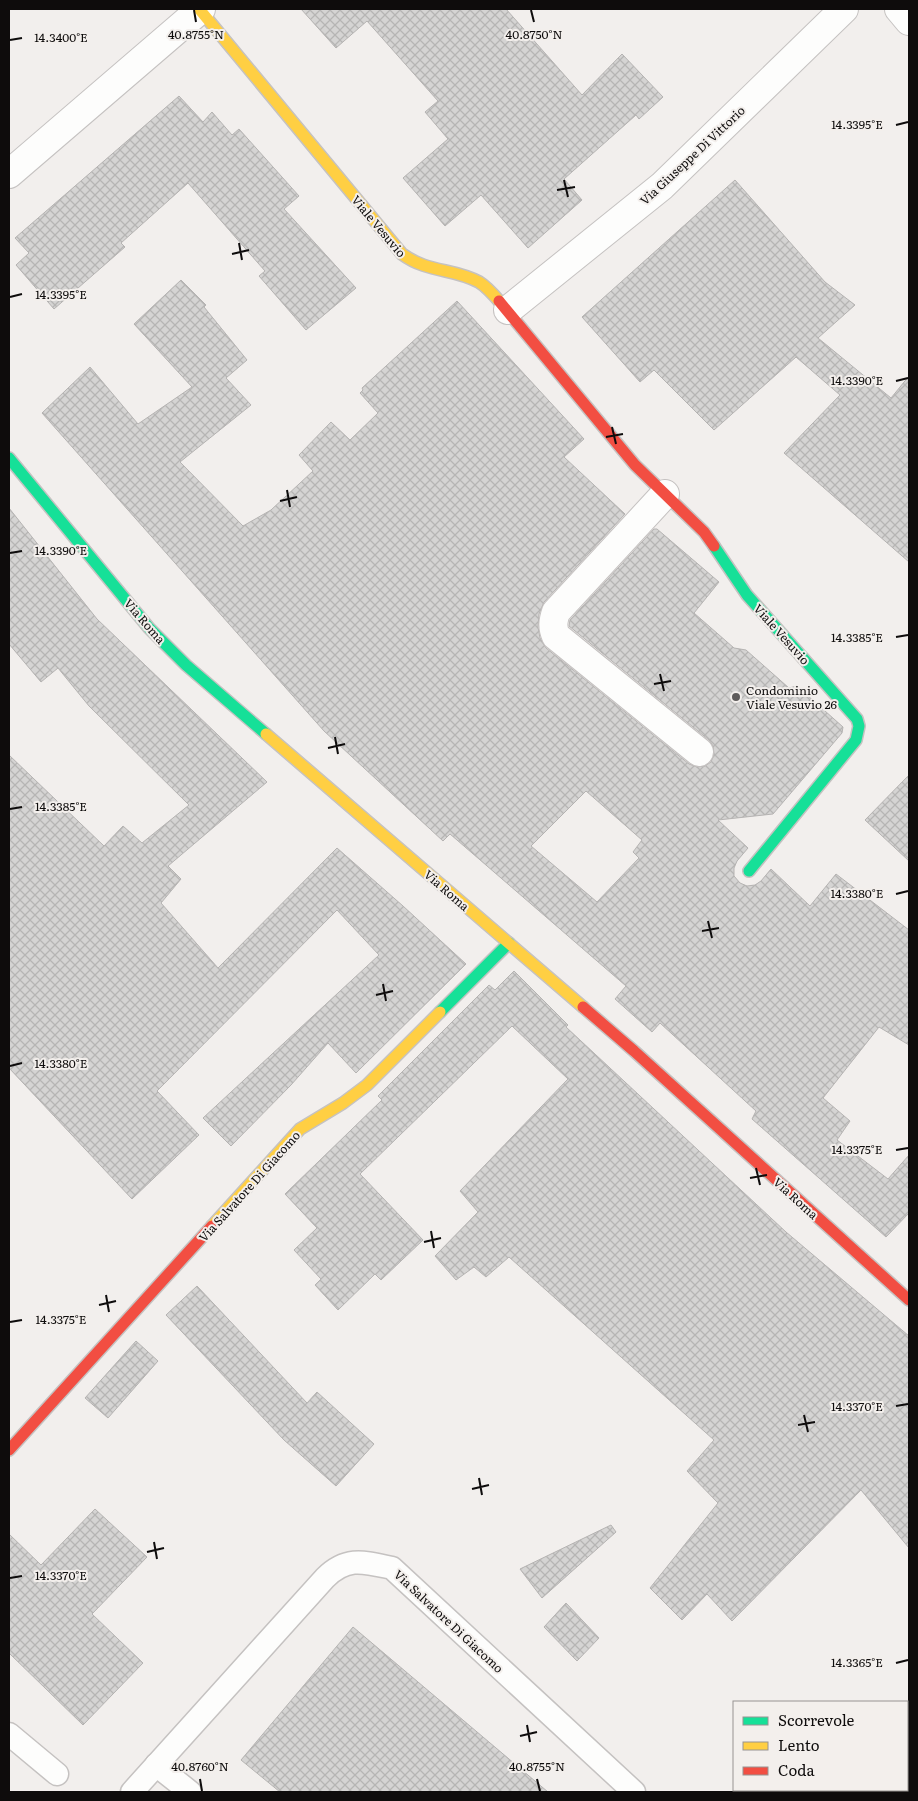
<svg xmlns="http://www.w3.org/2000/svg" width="918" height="1801" font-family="Literata,serif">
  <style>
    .building { fill: url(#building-cross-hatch); stroke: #b5b3b2; fill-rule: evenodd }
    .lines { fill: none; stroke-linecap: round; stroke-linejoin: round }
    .lane-casing { stroke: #c5c2c1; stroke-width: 25 }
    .street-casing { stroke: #c5c2c1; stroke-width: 30 }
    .fast-casing { stroke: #c5c2c1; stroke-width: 14 }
    .slow-casing { stroke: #c5c2c1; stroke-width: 14 }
    .jam-casing { stroke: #c5c2c1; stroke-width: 14 }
    .lane { stroke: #fdfdfc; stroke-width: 22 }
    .street { stroke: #fdfdfc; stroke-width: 28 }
    .fast { stroke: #16e098; stroke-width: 11 }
    .slow { stroke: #ffcf43; stroke-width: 11 }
    .jam { stroke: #f24e42; stroke-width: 11 }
    .ticks { fill: none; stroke: #0e0c0c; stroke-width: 2 }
    .poi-dot { fill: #5e5b5b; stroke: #f3efec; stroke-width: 2 }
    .labels { text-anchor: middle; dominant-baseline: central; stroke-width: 4; stroke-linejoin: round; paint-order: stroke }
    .street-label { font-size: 12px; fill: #0e0c0c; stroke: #f3efec }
    .poi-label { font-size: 12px; fill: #0e0c0c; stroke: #f3efec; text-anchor: start }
    .ticks-label { font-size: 12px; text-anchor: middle; fill: #0e0c0c; stroke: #f3efec; stroke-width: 4; stroke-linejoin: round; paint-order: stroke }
  </style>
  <defs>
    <pattern id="building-cross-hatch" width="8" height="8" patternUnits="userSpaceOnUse" patternTransform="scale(1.25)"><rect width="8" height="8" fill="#d5d4d3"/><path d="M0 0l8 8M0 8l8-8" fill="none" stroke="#b6b5b4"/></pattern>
  </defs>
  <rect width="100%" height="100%" fill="#f2efed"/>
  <g class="building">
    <path d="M301 9H506L582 95 622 54 663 97 639 119 636 115 564 179 582 200 528 248 481 195 445 226 403 178 448 139 425 112 438 101 367 21 336 48Z"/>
    <path d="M179 96 203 122 212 112 232 135 239 129 299 196 284 209 356 288 306 330 259 276 265 271 188 183 121 243 125 247 54 309 16 265 29 253 15 238Z"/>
    <path d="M735 180 825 282 855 305 818 338 891 398 909 376V562L784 453 840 395 796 357 714 430 654 370 640 382 582 317Z"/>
    <path d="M181 280 206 305 204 307 247 360 226 378 251 405 180 462 243 526 271 510 313 471 299 455 331 422 350 440 378 413 360 393 363 390 362 388 457 301 584 439 564 457 625 514 544 602 539 614 538 627 540 638 546 648 689 764 697 767 705 766 711 762 714 754 713 746 709 740 569 626 570 620 654 529H657L719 582 694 613 734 648 746 650 789 688 797 686 843 727 842 733 773 814 718 820 748 848 737 861 734 868V876L740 883 747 886 755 885 761 881 771 869 810 906 836 874 909 930V1045L879 1027 823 1098 850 1121 837 1140 888 1179 909 1155V1213L886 1237 752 1119 756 1111 660 1023 652 1032 615 999 626 986 450 834 443 841 324 731 42 413 90 367 138 424 192 387 134 324ZM586 791 642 840 633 852 639 858 597 902 531 846Z"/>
    <path d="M9 508 97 619 267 782 168 866 181 879 161 903 218 968 337 848 403 906 466 964 356 1073 328 1043 291 1085 231 1146 203 1118 379 955 337 910 157 1091 199 1135 132 1199 9 1068V755L104 846 123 826 142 843 189 805 89 706 58 668 41 682 9 644Z"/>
    <path d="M909 775V861L865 820Z"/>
    <path d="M514 971 568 1025 566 1027 786 1232 909 1336V1548L861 1490 732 1621 707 1594 682 1620 650 1588 718 1503 687 1471 714 1440 509 1257 486 1277 474 1267 456 1280 435 1256 478 1212 460 1191 568 1079 512 1026 360 1174 423 1240 381 1280 375 1274 338 1310 315 1285 321 1279 294 1250 317 1228 285 1194 382 1100 378 1096 489 985 495 990Z"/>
    <path d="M197 1286 307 1403 317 1392 374 1444 336 1486 284 1440 166 1315Z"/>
    <path d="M136 1341 158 1361 108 1418 85 1398Z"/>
    <path d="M95 1509 147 1557 92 1614 143 1663 83 1725 9 1653V1534L41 1565Z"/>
    <path d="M611 1525 616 1532 542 1598 520 1569Z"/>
    <path d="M566 1603 599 1638 577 1661 544 1627Z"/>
    <path d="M353 1627 548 1792H280L241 1760Z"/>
  </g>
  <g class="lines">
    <g class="lane-casing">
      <g id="lane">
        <path d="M9 1734 57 1774"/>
        <path d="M156 1765 190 1792"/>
        <path d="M132 1792 325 1578C347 1556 364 1562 392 1568L634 1792"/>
      </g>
    </g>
    <g class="street-casing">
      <g id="street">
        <path d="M899 9 909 21"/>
        <path d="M9 174 201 9"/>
        <path d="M508 310 662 186 844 9"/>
        <path d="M665 494 556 612C553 621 552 627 556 636L699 752"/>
      </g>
    </g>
    <g class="fast-casing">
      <g id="fast">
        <path d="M9 458 149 628 186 665 266 734"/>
        <path d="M714 546 747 595 857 719 859 726 856 740 749 871"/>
        <path d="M440 1012 509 943"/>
      </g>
    </g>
    <g class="slow-casing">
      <g id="slow">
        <path d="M200 10 402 254C428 273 453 268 479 282 487 287 493 294 499 301"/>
        <path d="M266 734 583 1007"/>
        <path d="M212 1226 300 1129 343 1103 367 1085 440 1012"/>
      </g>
    </g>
    <g class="jam-casing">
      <g id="jam">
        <path d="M499 301 635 465 704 532 714 546"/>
        <path d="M583 1007 634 1051 909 1300"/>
        <path d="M9 1450 212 1226"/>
      </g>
    </g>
    <use href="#lane" class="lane"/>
    <use href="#street" class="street"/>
    <use href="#fast" class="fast"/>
    <use href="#slow" class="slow"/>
    <use href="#jam" class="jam"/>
  </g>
  <path class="ticks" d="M194 10 196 22M531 10 534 22M10 40 22 38M896 125 908 122M564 180 568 197M557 190 575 187M239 243 242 260M232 254 249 250M10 297 22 294M896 381 908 378M612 427 616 444M606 437 623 434M287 490 290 507M280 501 297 497M10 553 22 551M896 637 908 635M660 674 664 691M654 684 671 681M335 737 338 754M328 748 345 744M10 809 22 807M896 894 908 891M708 921 712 938M702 931 719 928M383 984 386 1001M376 995 393 991M10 1066 22 1063M896 1150 908 1148M756 1168 760 1185M750 1178 767 1175M431 1231 434 1248M424 1242 441 1238M106 1295 109 1312M99 1305 116 1301M10 1322 22 1320M896 1406 908 1404M804 1415 808 1432M798 1425 815 1422M479 1478 482 1495M472 1489 489 1485M154 1542 157 1559M147 1552 164 1548M10 1578 22 1576M896 1663 908 1660M527 1725 530 1742M520 1736 537 1732M200 1779 202 1791M537 1779 540 1791"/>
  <circle class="poi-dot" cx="736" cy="697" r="5"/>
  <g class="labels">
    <g class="street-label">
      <text transform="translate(692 155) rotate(-43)">Via Giuseppe Di Vittorio</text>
      <text transform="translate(379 226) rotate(50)">Viale Vesuvio</text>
      <text transform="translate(145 621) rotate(49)">Via Roma</text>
      <text transform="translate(782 634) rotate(48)">Viale Vesuvio</text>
      <text transform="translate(447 890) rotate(41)">Via Roma</text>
      <text transform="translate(249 1186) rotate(-48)">Via Salvatore Di Giacomo</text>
      <text transform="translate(796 1198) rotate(42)">Via Roma</text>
      <text transform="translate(449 1621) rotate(43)">Via Salvatore Di Giacomo</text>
    </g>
    <g class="poi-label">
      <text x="746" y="690">Condominio<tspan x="746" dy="14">Viale Vesuvio 26</tspan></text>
    </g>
  </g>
  <g class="ticks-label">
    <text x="196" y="39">40.8755°N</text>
    <text x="534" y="39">40.8750°N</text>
    <text x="61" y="42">14.3400°E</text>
    <text x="857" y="129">14.3395°E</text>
    <text x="61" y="299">14.3395°E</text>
    <text x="857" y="385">14.3390°E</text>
    <text x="61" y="555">14.3390°E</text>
    <text x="857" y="642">14.3385°E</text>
    <text x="61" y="811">14.3385°E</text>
    <text x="857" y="898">14.3380°E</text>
    <text x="61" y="1068">14.3380°E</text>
    <text x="857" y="1154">14.3375°E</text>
    <text x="61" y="1324">14.3375°E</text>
    <text x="857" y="1411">14.3370°E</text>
    <text x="61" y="1580">14.3370°E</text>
    <text x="857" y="1667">14.3365°E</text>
    <text x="200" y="1771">40.8760°N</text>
    <text x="537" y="1771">40.8755°N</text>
  </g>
  <rect width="918" height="1801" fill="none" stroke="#0e0c0c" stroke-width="20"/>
  <rect x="733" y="1701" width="175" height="90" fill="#f3efec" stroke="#979492"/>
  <rect x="743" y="1717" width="25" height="8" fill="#16e098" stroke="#979492"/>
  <text x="778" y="1726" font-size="15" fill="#0e0c0c">Scorrevole</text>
  <rect x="743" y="1742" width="25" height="8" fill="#ffcf43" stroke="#979492"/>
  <text x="778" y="1751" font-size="15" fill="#0e0c0c">Lento</text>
  <rect x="743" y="1767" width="25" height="8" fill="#f24e42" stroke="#979492"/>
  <text x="778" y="1776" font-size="15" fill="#0e0c0c">Coda</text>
</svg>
